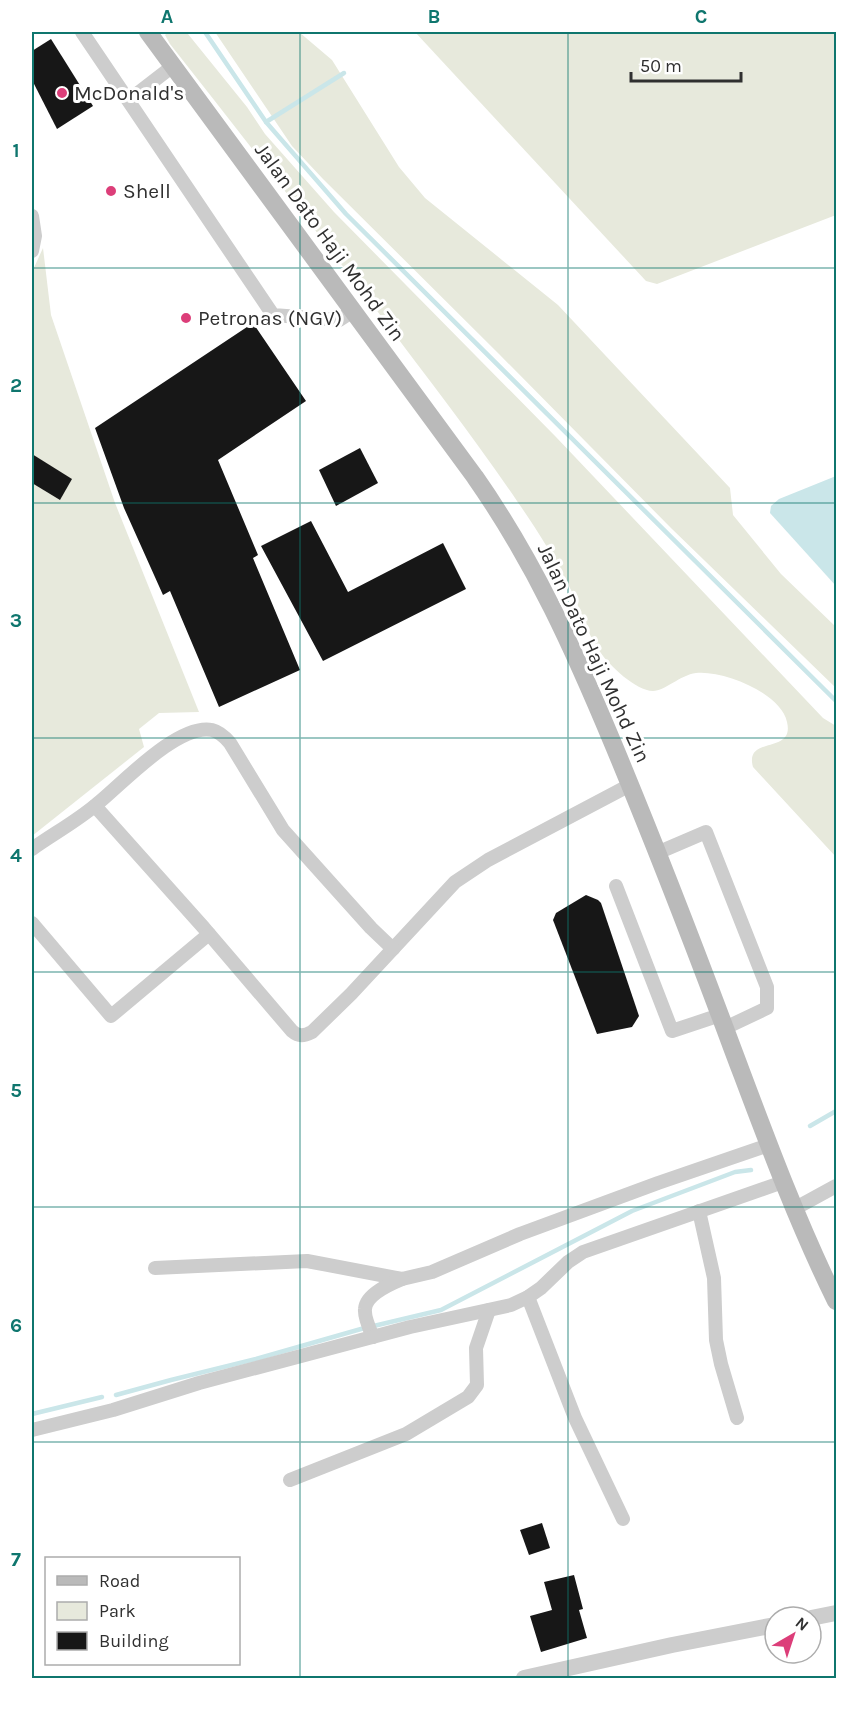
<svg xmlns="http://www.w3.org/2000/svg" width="868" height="1710" font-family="Karla,sans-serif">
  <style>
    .green { fill: #e7e9dc }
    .water { fill: #cae6e9 }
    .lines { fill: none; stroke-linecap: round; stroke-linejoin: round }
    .stream { stroke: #cae6e9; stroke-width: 4.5 }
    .building { fill: #171717 }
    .minor { stroke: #cdcdcd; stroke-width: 14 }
    .tertiary { stroke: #cdcdcd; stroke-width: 16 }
    .secondary { stroke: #bababa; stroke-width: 18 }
    .grid { fill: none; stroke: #0f766e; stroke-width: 1.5; stroke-opacity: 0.55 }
    .poi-dot { fill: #dc3e79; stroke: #fff; stroke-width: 2 }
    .labels { text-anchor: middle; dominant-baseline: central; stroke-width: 6; stroke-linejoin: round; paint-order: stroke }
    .poi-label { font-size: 21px; fill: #303030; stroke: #fff; text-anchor: start }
    .street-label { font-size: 21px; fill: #303030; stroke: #fff }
    .neatline { fill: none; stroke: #0f766e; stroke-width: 2 }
    .grid-label { font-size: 20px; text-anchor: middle; font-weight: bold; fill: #0f766e }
  </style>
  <rect width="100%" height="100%" fill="#fff"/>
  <g class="green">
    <path d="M168 32H184L188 34 247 107 265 134 334 212 556 437 823 718 836 726V857L753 767C744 735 795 755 787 722 781 693 723 670 696 673 680 675 665 691 653 691 636 691 609 665 600 652 586 632 580 607 569 586 554 557 536 528 517 501 475 439 429 380 384 320 313 227 242 135 170 44L165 35Z"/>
    <path d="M215 32H299L332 60 399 167 425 198 558 305 730 488 733 515 781 574 836 627V688L671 528 499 354 323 179 292 146Z"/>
    <path d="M415 32H836V215L657 284 646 281Z"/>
    <path d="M43 248 51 315 115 503 199 712 159 713 139 729 144 747 32 836V272Z"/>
  </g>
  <path class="water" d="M836 476V586L770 513 771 506 779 499Z"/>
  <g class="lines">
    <g class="stream">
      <path d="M205 32 266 122 346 214 836 701"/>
      <path d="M266 122 344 73"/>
      <path d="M810 1126 836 1111"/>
      <path d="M116 1395 171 1380 256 1359 361 1329 441 1310 632 1211 735 1172 751 1170"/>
      <path d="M32 1414 102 1397"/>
    </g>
  </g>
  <g class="building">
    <path d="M51 39 93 106 57 129 32 80V51Z"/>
    <path d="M253 323 306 401 218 460 258 555 253 558 300 670 219 707 170 591 163 595 124 508 95 428Z"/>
    <path d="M360 448 378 483 336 506 319 470Z"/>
    <path d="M32 454 72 479 60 500 32 483Z"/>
    <path d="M311 521 348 592 443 543 466 589 323 661 261 546Z"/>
    <path d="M586 895 598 900 601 903 639 1016 632 1027 597 1034 553 920 556 913Z"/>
    <path d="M542 1523 550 1548 529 1555 520 1530Z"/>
    <path d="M574 1575 583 1609 579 1610 587 1638 541 1652 530 1616 552 1610 544 1582Z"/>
  </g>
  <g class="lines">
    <g class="minor">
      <path d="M82 32 273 315 339 320 353 311"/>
      <path d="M129 100 173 66"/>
      <path d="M32 216 35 236 32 251"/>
      <path d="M95 806 204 928 292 1031C299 1037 304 1036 312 1032L351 994 455 882 488 860 630 785"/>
      <path d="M32 849C53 834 77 821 97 804 122 784 178 723 212 730 220 732 225 737 230 743L283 830 371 928 393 949"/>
      <path d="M657 853 706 832 767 987V1008L725 1028"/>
      <path d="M616 886 672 1031 720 1015"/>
      <path d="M32 923 111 1016 209 934"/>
      <path d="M794 1209 836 1186"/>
      <path d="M699 1211 714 1278 716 1340 721 1364 737 1418"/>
      <path d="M155 1268 307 1261 402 1279 432 1272 520 1234 658 1183 769 1145"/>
      <path d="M528 1297 575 1418 623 1519"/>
      <path d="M373 1337C370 1330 364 1317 365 1309 366 1294 390 1284 402 1279"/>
      <path d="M32 1430 113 1410 199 1383 410 1327 511 1305 528 1297 541 1288 568 1262 583 1252 783 1182"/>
      <path d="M290 1480 406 1434 468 1397 477 1385 476 1348 489 1310"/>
    </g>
    <g class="tertiary">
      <path d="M811 1618 836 1613"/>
      <path d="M524 1678 672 1645 775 1625"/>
    </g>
    <path class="secondary" d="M148 32 475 477C535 563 574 650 614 746 656 847 695 948 733 1050 765 1135 796 1220 836 1301"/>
  </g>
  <path class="grid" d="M300 32V1678M568 32V1678M32 268H836M32 503H836M32 738H836M32 972H836M32 1207H836M32 1442H836"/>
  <g class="poi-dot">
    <circle cx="62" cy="93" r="6"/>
    <circle cx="111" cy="191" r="6"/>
    <circle cx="186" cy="318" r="6"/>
  </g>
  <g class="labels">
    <g class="poi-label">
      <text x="74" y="93">McDonald's</text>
      <text x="123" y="191">Shell</text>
      <text x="198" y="318">Petronas (NGV)</text>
    </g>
    <g class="street-label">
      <text transform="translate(330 242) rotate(54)">Jalan Dato Haji Mohd Zin</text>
      <text transform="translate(594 653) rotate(65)">Jalan Dato Haji Mohd Zin</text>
    </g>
  </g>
  <rect width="868" height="1710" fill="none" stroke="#ffffff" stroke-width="66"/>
  <rect x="45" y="1557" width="195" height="108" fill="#ffffff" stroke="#acacac" stroke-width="1.5"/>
  <rect x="57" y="1576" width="30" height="9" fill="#bababa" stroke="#acacac" stroke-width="1.5"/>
  <text x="99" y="1587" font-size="18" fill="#303030">Road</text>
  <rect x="57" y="1602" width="30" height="18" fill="#e7e9dc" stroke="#acacac" stroke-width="1.5"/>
  <text x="99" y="1617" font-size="18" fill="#303030">Park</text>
  <rect x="57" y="1632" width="30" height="18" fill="#171717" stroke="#acacac" stroke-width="1.5"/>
  <text x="99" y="1647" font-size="18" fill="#303030">Building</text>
  <g transform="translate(793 1635) rotate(39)"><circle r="28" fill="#ffffff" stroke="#acacac" stroke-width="1.5"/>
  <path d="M0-4.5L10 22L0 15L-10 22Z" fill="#dc3e79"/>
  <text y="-9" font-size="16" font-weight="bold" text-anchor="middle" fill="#303030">N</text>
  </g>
  <path d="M631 72v9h110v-9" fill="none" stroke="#303030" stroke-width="3"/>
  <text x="640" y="72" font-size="18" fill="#303030" stroke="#ffffff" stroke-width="4.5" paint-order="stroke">50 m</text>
  <rect x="33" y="33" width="802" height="1644" class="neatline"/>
  <g class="grid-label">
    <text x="167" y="23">A</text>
    <text x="434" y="23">B</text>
    <text x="701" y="23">C</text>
    <text x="16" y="157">1</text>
    <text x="16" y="392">2</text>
    <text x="16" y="627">3</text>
    <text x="16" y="862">4</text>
    <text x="16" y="1097">5</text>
    <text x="16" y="1332">6</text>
    <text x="16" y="1566">7</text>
  </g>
</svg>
